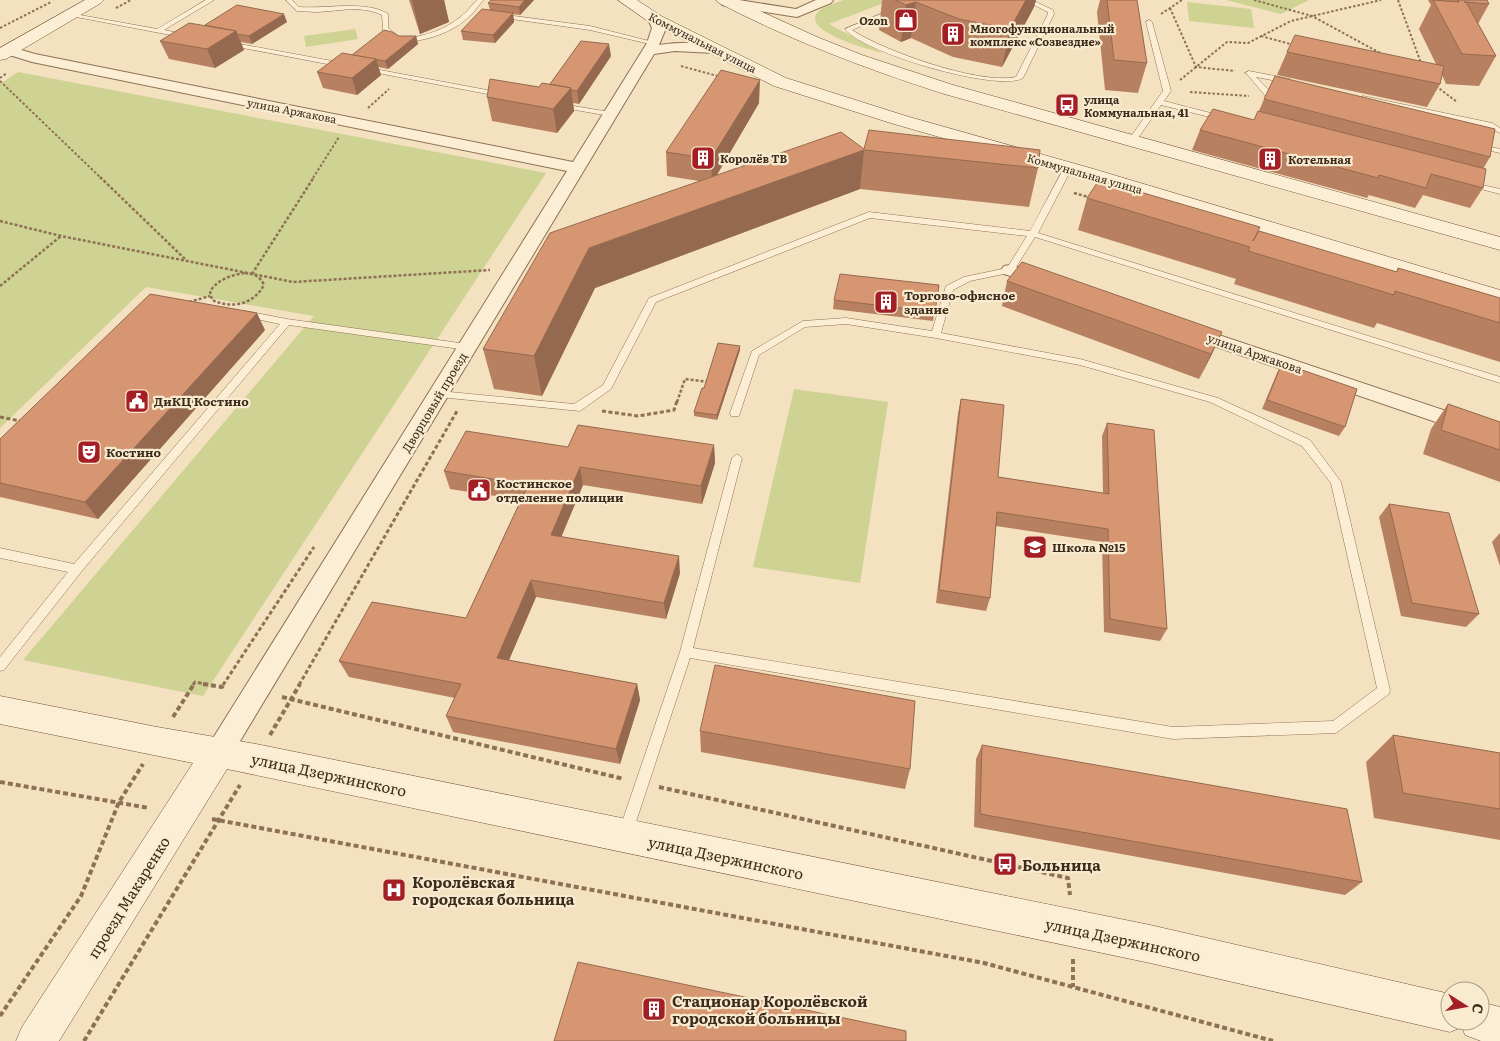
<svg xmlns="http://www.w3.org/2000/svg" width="1500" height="1041" font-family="Literata,serif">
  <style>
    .green { fill: #ced292 }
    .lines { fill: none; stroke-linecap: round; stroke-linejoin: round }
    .lane-casing { stroke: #8e7155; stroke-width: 1 }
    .street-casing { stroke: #8e7155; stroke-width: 2 }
    .secondary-casing { stroke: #705139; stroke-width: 1 }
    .path-far3 { stroke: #8e7155; stroke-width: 2; stroke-dasharray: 2.5 2; stroke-linecap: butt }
    .path-far2 { stroke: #8e7155; stroke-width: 2.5; stroke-dasharray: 3 2; stroke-linecap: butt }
    .path-far1 { stroke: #8e7155; stroke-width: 3; stroke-dasharray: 4 2.5; stroke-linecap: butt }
    .path { stroke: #8e7155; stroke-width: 4; stroke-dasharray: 5 3; stroke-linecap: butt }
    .lane { fill: #fceed4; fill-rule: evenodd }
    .street { fill: #fceed4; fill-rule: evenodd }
    .secondary { fill: #fceed4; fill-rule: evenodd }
    .wall { fill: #b78161 }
    .shaded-wall { fill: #95694f }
    .building { fill: #d59671; stroke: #95694f }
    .labels { text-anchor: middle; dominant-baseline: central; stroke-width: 4.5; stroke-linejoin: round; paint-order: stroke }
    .far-poi-label { font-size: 11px; font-weight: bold; fill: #3c2a1b; stroke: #f9ebd0; text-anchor: start }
    .far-street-label { font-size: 11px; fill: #3c2a1b; stroke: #f9ebd0 }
    .poi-label { font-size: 12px; font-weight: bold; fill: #3c2a1b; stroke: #f9ebd0; text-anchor: start }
    .street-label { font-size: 12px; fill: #3c2a1b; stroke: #f9ebd0 }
    .near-street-label { font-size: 15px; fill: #3c2a1b; stroke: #f9ebd0 }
    .near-poi-label { font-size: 15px; font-weight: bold; fill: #3c2a1b; stroke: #f9ebd0; text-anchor: start }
  </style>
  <rect width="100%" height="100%" fill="#f3e1bf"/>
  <g class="green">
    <path d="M844 0H891L829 24 884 54C873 50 797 31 819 11 826 5 836 3 844 0Z"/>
    <path d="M1226 0H1309L1281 14Z"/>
    <path d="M1187 2 1251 9 1254 28 1189 21Z"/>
    <path d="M355 29 358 39 306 47 304 36Z"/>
    <path d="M18 72 546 173 203 696 23 660 314 316 146 287 0 428V84Z"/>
    <path d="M794 389 888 402 860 583 753 567Z"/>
  </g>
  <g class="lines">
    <g class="lane-casing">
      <g id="lane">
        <path d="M206 0H214L164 30 188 35 189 36 186 38 66 15 69 13 157 29Z"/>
        <path d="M286 0H292L299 7C325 9 367 0 388 14V28L402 39C427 36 448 29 466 12 470 8 473 4 477 0H484C479 4 476 10 471 15 451 34 428 40 401 43L383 30 382 15C361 5 340 11 317 12 311 12 304 11 297 11Z"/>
        <path d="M914 0H923L852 30C884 51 979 85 1016 77L1048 14V12L1024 0H1032L1053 10 1054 14 1023 78C999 93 860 52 845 29Z"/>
        <path d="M499 14 590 26 657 43 654 45 590 30 497 17V15Z"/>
        <path d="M1149 20 1152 22 1171 91 1164 101 1226 117V121L1161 105 1134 144H1128L1127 142 1163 91 1146 22Z"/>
        <path d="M229 42 343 63 346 65 343 67 227 45 226 44Z"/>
        <path d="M364 67 503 93 507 95 503 97 362 70V68Z"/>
        <path d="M1249 71 1290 79V83H1287L1256 77 1274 95 1282 97V101L1268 99 1247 74 1245 73Z"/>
        <path d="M1363 96 1492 123 1500 128V133L1487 127 1363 100Z"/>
        <path d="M555 103 610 112 614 114 610 116 558 107H555Z"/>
        <path d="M1474 143 1500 149V153L1474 147Z"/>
        <path d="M1065 166 1072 168 1038 233 1500 377V383L1035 237 1013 272 970 281 953 290 941 333 1080 359 1218 398 1310 440 1341 482 1390 690 1389 694 1336 733 1173 739 690 658 632 834 630 839 625 841 620 839 618 834 680 652 732 458 737 454 742 458 693 648 1173 727 1333 721 1377 688 1331 483 1302 446 1210 402 1080 365 936 338 846 324 805 327 759 355 740 413 739 416H731L730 413 752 351 803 321 846 318 932 331 946 286 964 277 1007 268 1027 236 870 218 656 302 611 389 580 411 439 397 434 394 439 391 574 404 603 385 649 298 869 212 1030 231Z"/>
        <path d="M1465 181 1500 189V194L1465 185Z"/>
        <path d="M245 311 287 319 467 344 472 347 467 350 289 325 81 572 4 670 0 671V657L68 572 0 558V548L74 564 280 324 242 316V312Z"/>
      </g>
    </g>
    <g class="street-casing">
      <g id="street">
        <path d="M722 0H739L796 9 816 0H833L831 3 797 17 727 6 722 5 721 2Z"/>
        <path d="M655 15 660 16 666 28 659 45C672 43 713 40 721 49L714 53 675 51 654 54 228 761 219 764 210 761 206 752 210 743 567 171 32 62 3 53 1 50 8 46 35 54 573 162 647 43 652 28 648 19Z"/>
        <path d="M1010 265 1051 277 1054 281 1051 285 1045 287 1004 274 1001 270 1004 266Z"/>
        <path d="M1189 325 1500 429V444L1182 335 1180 331 1182 327Z"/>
      </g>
    </g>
    <g class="secondary-casing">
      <g id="secondary">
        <path d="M85 0H104L101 3 6 59 0 60V48Z"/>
        <path d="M618 0H637L661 16 786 78 906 116 1090 168 1500 290V304L1076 176 894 124 774 86 649 22Z"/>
        <path d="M716 0H736L817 37 862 55 953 85 1500 237V250L941 93C864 68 790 40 719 3Z"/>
        <path d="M0 696 157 727 256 744 1150 925 1450 994V1021H1480V1002L1500 1007V1041H1481L1465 1035 1462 1027 1450 1032 1150 963 227 769 59 1041H16L22 1027 193 763 0 724Z"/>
      </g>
    </g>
    <g class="path-far3">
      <path d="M1254 0 1312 16 1382 54"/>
      <path d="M1398 0 1421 63"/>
      <path d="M116 8 131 0"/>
      <path d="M1170 8 1196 67 1235 71"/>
      <path d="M1161 14 1182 0"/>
      <path d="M0 28 51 2"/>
      <path d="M1261 36 1294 45"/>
      <path d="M681 66 721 77"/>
      <path d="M0 78 7 73"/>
      <path d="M1180 80 1227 42 1248 43 1291 21 1381 0"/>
      <path d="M0 81 101 178"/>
      <path d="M1436 86 1457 102"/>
      <path d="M1190 92 1249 96"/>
      <path d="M368 108 389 89"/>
      <path d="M313 178 339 137"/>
    </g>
    <g class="path-far2">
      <path d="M100 177 185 259"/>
      <path d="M1074 193 1092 198"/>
      <path d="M0 221 61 236 293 282 490 270"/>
      <path d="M245 273C254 274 260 276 264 285 253 305 232 309 212 300L210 291C219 279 231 275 245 273Z"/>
      <path d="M252 274 314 177"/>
      <path d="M0 286 61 236"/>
      <path d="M189 302 210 296"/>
      <path d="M677 402 685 379 709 382"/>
    </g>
    <g class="path-far1">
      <path d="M602 411 638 416 674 410 677 401"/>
      <path d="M0 417 21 421"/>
      <path d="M193 685 195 682 210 685"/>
      <path d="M223 685 314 547"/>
      <path d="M299 685 457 411"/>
    </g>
    <g class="path">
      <path d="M203 684 222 687 224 684"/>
      <path d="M282 697 624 779"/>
      <path d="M173 717 194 684"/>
      <path d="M270 735 300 684"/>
      <path d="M0 782 149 808"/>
      <path d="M659 787 1068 878 1070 895"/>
      <path d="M212 819 984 963 1273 1041"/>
      <path d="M1073 959V987"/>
      <path d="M0 1016 81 896 119 802 143 764"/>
      <path d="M84 1041 240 785"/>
    </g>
    <use href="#lane" class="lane"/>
    <use href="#street" class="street"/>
    <use href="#secondary" class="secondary"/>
  </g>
  <g class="wall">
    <path d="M409 0H444L449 22 420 34Z"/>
    <path d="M534 0 520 15 513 14 514 22 495 43 463 40 461 31 490 10 488 3Z"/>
    <path d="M882 0H1036L1034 7 1002 67 953 57 911 38 901 42 879 30Z"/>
    <path d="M1100 0H1137L1147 63 1138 93 1105 90 1097 12Z"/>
    <path d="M1428 0H1487L1489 4 1478 24 1496 56 1479 86 1446 84 1442 75 1440 84 1427 107 1277 75 1287 52 1436 64 1419 29 1431 5Z"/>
    <path d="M287 22 252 44 241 42 244 50 215 68 169 59 160 41Z"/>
    <path d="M399 36H416L418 44 388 69 378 67 381 75 357 95 323 88 317 72 352 55Z"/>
    <path d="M611 56 579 104 573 103 574 111 557 133 492 121 487 97 539 87 550 84Z"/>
    <path d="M1264 99 1490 157 1483 169V188L1470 208 1423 195 1415 208 1369 195 1367 198 1192 150 1200 130 1254 120 1259 111Z"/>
    <path d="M759 103 717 175 864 149 1038 168 1029 207 860 189 595 288 542 396 494 389 483 349 699 181 667 176 666 152Z"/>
    <path d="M1087 198 1255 239 1396 272 1398 268 1500 298V362L1377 323 1374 328 1234 284 1236 279 1078 230Z"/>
    <path d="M1007 281 1222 332 1211 356 1199 379 1002 306Z"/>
    <path d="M939 285 933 321 833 309 834 300Z"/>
    <path d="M265 330 98 519 0 497V439Z"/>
    <path d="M740 346V350L717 420 694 416V412L704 388Z"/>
    <path d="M1282 363 1345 427 1339 436 1262 409 1277 373Z"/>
    <path d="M961 399 998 477 1103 493 1102 436 1107 423 1167 629 1160 641 1104 632 1102 542 996 526 990 598 986 611 936 603 958 413Z"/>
    <path d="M1448 404 1500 422V482L1423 454 1431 429Z"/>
    <path d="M714 445 715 463 702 504 583 485 561 537 680 573 666 619 536 597 509 660 637 684 640 700 620 764 453 732 446 716 455 698 349 677 339 661 466 618 521 500 450 489 444 471 568 447Z"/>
    <path d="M1389 504 1479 614 1466 627 1401 616 1379 517Z"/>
    <path d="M1500 533V566L1492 542Z"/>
    <path d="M700 731 910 769 905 789 701 752Z"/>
    <path d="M1393 735 1500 753V840L1374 818 1366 762Z"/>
    <path d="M982 745 1362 882 1345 895 974 827 976 759Z"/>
  </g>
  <g class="shaded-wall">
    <path d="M412 0H444L449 22 420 34Z"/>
    <path d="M525 0H534L520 15 519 7Z"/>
    <path d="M1026 0H1036L1034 7 1002 67 1010 29Z"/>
    <path d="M916 2 911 38 901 42 906 5Z"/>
    <path d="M513 13 514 22 495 43 493 35Z"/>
    <path d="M284 14 287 22 252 44 249 36Z"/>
    <path d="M236 31 244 50 215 68 207 49Z"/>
    <path d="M416 36 418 44 388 69 385 61Z"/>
    <path d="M609 44 611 56 579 104 577 91Z"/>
    <path d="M376 59 381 75 357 95 352 78Z"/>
    <path d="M760 80 759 103 712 183 711 159Z"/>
    <path d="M571 88 574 111 557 133 553 109Z"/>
    <path d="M864 150 860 189 595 288 542 396 534 356 589 248Z"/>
    <path d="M257 313 265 330 98 519 85 502Z"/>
    <path d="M1222 332 1211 356 1199 379 1211 354Z"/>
    <path d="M740 346V350L717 420V415Z"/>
    <path d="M714 445 715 463 702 504 701 486Z"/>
    <path d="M580 467 583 485 555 552 551 535Z"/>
    <path d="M679 556 680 573 666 619 664 603Z"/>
    <path d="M531 580 536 597 503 674 497 658Z"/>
    <path d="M637 684 640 700 620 764 616 749Z"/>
  </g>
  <g class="building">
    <path d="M491 0H525L519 7 488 3Z"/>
    <path d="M895 0H1026L1010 29 959 19 916 2 906 5Z"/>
    <path d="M1107 0H1137L1147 63 1114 60Z"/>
    <path d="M1433 0 1459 2 1458 0H1487L1489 4 1464 2H1466L1496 56 1462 54Z"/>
    <path d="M237 5 284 14 249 36 237 34 236 31 205 25Z"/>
    <path d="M482 9 513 13 493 35 461 31Z"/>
    <path d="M189 23 236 31 207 49 160 41Z"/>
    <path d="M384 30 392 32 399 36H416L385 61 352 55Z"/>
    <path d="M1295 35 1444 66 1440 84 1287 52Z"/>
    <path d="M581 41 609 44 577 91 571 90V88L550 84Z"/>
    <path d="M342 53 376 59 352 78 317 72Z"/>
    <path d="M721 70 760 80 711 159 666 152Z"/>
    <path d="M1275 76 1495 129 1490 157 1264 99Z"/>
    <path d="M490 79 539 87 542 83 571 88 553 109 487 97Z"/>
    <path d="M1213 109 1254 120 1258 111 1486 169 1483 188 1431 174 1426 188 1379 175 1378 178 1200 130Z"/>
    <path d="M869 130 1040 150 1038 168 864 150 589 248 534 356 483 349 550 233 841 132 864 149Z"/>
    <path d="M1099 180 1260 227 1253 241 1259 231 1397 272 1398 268 1500 298V323L1395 291 1394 295 1248 251 1250 247 1087 198Z"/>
    <path d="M1022 262 1222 332 1211 354 1007 281Z"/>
    <path d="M840 274 939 285 935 312 834 300Z"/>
    <path d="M150 294 257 313 85 502 0 483V439Z"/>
    <path d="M718 343 740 346 717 415 694 412 702 388H704Z"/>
    <path d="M1282 363 1357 389 1345 427 1267 400Z"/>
    <path d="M961 399 1004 405 998 477 1109 494 1107 423 1154 430 1167 629 1110 619 1108 529 997 512 990 598 939 590Z"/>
    <path d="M1448 404 1500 422V450L1441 430Z"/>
    <path d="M578 425 714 445 701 486 580 467 551 535 679 556 664 603 531 580 497 658 637 684 616 749 446 716 461 684 339 661 372 602 466 618 528 485 444 471 466 431 568 447Z"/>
    <path d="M1389 504 1449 513 1479 614 1412 603Z"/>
    <path d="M715 665 915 701 910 769 700 731Z"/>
    <path d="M1393 735 1500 753V809L1403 793Z"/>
    <path d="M982 745 1347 809 1362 882 980 814Z"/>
    <path d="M578 962 906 1031V1041H554Z"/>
  </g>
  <defs>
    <g id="shop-square" transform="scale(1.25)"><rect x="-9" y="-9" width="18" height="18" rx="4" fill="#a41e26" stroke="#f9ebd0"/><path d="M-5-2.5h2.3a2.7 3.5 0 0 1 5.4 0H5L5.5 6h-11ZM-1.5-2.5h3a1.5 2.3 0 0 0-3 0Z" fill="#fff"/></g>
    <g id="building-square" transform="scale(1.25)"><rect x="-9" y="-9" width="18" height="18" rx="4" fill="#a41e26" stroke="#f9ebd0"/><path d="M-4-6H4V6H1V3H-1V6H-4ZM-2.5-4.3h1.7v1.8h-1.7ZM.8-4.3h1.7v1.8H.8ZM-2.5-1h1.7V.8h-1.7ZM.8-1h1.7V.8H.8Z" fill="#fff"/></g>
    <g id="bus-square" transform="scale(1.25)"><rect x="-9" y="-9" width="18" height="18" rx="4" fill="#a41e26" stroke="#f9ebd0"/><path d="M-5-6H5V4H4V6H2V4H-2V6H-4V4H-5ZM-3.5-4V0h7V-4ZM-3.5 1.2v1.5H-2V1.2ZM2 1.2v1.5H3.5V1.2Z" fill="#fff"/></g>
    <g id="civic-square" transform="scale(1.25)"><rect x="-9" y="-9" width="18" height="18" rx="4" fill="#a41e26" stroke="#f9ebd0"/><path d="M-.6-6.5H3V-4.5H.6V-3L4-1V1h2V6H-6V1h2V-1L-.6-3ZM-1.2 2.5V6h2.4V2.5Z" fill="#fff"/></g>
    <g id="theatre-square" transform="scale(1.25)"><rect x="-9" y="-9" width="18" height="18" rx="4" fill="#a41e26" stroke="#f9ebd0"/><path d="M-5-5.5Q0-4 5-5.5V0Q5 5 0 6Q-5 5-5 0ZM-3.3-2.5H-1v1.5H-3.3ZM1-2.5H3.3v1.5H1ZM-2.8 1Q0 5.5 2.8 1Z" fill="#fff"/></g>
    <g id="school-square" transform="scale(1.25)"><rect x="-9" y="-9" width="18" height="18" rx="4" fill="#a41e26" stroke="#f9ebd0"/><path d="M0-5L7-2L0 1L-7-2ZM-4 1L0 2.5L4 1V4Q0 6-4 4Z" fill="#fff"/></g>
    <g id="hospital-square" transform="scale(1.25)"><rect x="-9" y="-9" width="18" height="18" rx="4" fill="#a41e26" stroke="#f9ebd0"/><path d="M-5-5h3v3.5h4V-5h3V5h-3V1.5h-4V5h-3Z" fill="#fff"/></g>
  </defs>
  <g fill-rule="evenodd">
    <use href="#shop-square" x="906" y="20"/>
    <use href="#building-square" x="953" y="34"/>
    <use href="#bus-square" x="1067" y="105"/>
    <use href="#building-square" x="703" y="158"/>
    <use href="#building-square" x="1270" y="159"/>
    <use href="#building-square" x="886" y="302"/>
    <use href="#civic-square" x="137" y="401"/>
    <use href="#theatre-square" x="89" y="452"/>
    <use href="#civic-square" x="479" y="490"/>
    <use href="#school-square" x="1035" y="547"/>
    <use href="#bus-square" x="1005" y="864"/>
    <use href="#hospital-square" x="394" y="890"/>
    <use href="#building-square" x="654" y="1009"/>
  </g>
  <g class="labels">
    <g class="far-poi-label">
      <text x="888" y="20" text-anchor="end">Ozon</text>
      <text x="970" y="28">Многофункциональный<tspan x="970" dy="13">комплекс «Созвездие»</tspan></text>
      <text x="1084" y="99">улица<tspan x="1084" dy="13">Коммунальная, 41</tspan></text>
      <text x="720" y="158">Королёв ТВ</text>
      <text x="1288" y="159">Котельная</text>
    </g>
    <g class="far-street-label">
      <text transform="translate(703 42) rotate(27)">Коммунальная улица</text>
      <text transform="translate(292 110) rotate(11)">улица Аржакова</text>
      <text transform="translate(1085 173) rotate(16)">Коммунальная улица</text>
    </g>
    <g class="poi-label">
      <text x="904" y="295">Торгово-офисное<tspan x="904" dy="14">здание</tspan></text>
      <text x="154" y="401">ДиКЦ Костино</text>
      <text x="106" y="452">Костино</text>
      <text x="496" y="483">Костинское<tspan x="496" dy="14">отделение полиции</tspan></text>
      <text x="1052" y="547">Школа №15</text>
    </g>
    <g class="street-label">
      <text transform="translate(1255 353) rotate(19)">улица Аржакова</text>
      <text transform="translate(434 402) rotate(-59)">Дворцовый проезд</text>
    </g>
    <g class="near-street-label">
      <text transform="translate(329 774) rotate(12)">улица Дзержинского</text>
      <text transform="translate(726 857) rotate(12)">улица Дзержинского</text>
      <text transform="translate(128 897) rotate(-58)">проезд Макаренко</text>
      <text transform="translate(1123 939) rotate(12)">улица Дзержинского</text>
    </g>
    <g class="near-poi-label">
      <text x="1022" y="864">Больница</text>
      <text x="412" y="881">Королёвская<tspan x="412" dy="17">городская больница</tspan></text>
      <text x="672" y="1000">Стационар Королёвской<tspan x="672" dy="17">городской больницы</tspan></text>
    </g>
  </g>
  <g transform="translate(1465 1006) rotate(101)"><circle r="24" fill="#f9ebd0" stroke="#ad9e88"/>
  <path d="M0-4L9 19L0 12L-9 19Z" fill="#a41e26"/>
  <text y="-8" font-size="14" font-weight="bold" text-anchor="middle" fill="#3c2a1b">С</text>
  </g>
</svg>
